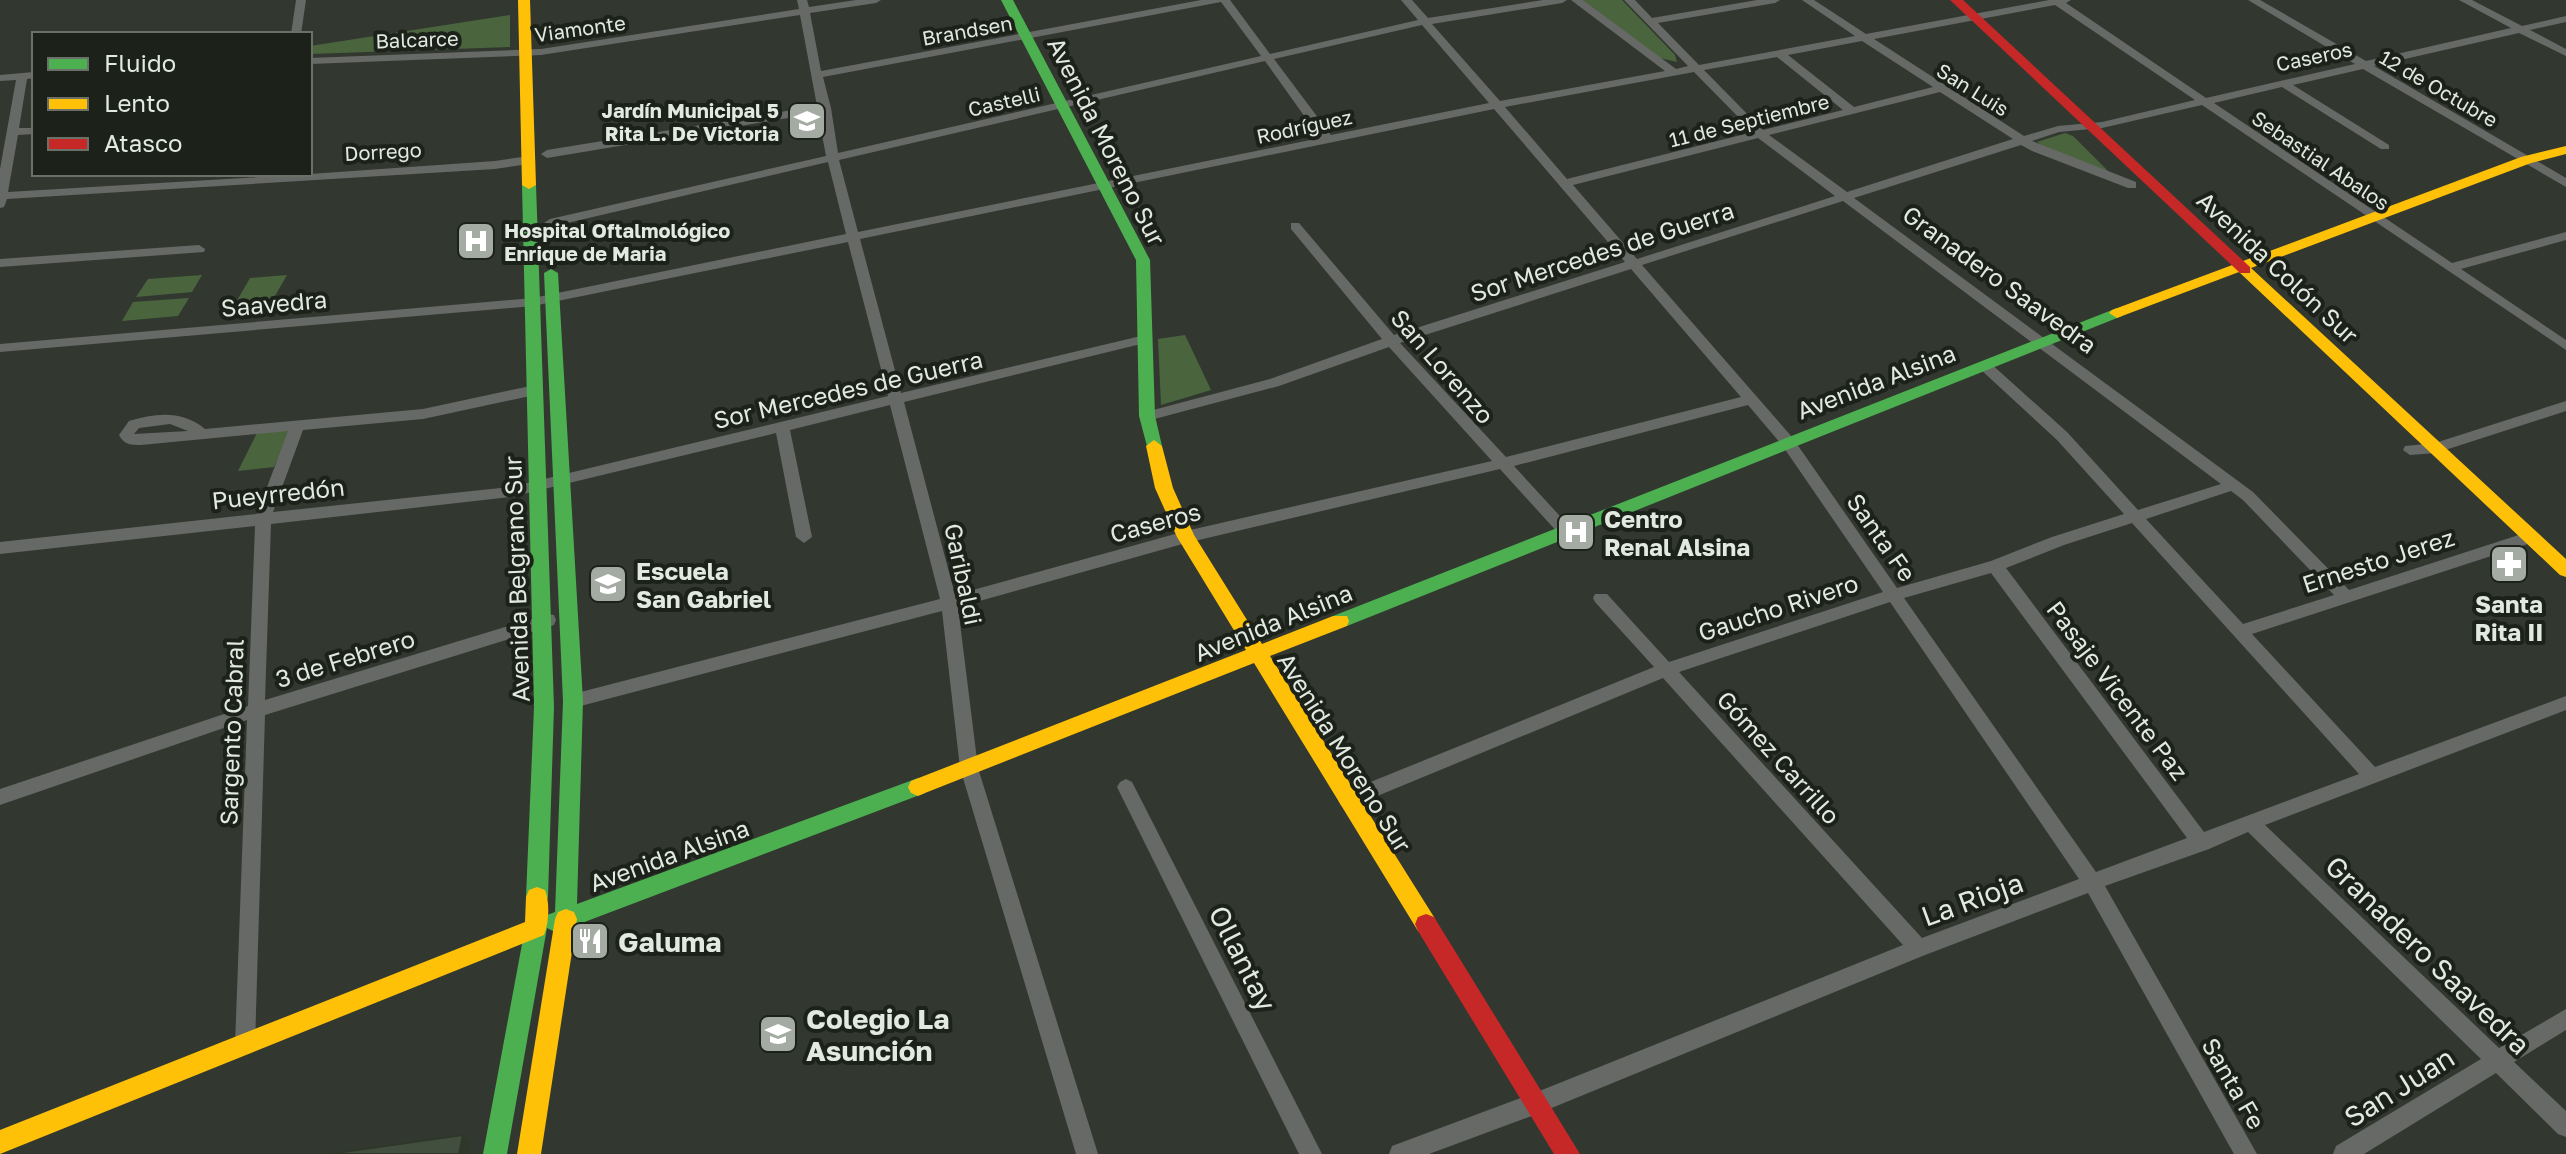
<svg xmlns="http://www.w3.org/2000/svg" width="2566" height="1154" font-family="'Golos Text',sans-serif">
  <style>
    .green { fill: #4a653e }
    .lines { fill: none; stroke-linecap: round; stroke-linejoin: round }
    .street { fill: #676966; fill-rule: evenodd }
    .fast { fill: #4caf50; fill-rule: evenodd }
    .slow { fill: #ffc107; fill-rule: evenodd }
    .jam { fill: #c62828; fill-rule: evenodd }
    .shaded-wall { fill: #2f372b }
    .building { fill: #434f3e; stroke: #2f372b; stroke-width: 2 }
    .labels { text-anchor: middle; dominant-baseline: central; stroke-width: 8; stroke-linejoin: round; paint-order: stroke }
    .far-street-label { font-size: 20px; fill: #e2e9df; stroke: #1c211a }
    .far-poi-label { font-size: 20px; font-weight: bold; fill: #e2e9df; stroke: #1c211a; text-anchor: end }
    .street-label { font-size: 24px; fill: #e2e9df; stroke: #1c211a }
    .poi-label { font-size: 24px; font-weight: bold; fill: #e2e9df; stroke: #1c211a; text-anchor: start }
    .near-street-label { font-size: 28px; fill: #e2e9df; stroke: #1c211a }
    .near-poi-label { font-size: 28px; font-weight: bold; fill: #e2e9df; stroke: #1c211a; text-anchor: start }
  </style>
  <rect width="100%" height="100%" fill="#323830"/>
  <g class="green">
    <path d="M1583 0H1622L1675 55 1677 62 1660 58Z"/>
    <path d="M510 15V47L310 54V46Z"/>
    <path d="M2065 133 2073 136 2112 175 2045 148 2037 142Z"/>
    <path d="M202 275 192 292 136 297 148 279Z"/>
    <path d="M287 275 264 315 227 318 250 278Z"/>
    <path d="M189 298 178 316 122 321 133 302Z"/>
    <path d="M1185 335 1211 390 1161 405 1158 339Z"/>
    <path d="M291 430 274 467 238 471 257 433Z"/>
  </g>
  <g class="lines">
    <g class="street">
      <path d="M296 0H306L301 34H291Z"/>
      <path d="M797 0H807L809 7 856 0H881L876 3 810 13 821 71 1201 0H1230L1270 54 1418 20 1401 0H1412L1428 18 1543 0H1567L1562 3 1432 24 1500 101 1665 71 1571 0H1583L1676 69 1688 66 1624 0H1635L1652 18 1757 0H1780L1775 3 1658 23 1699 65 1855 36 1802 0H1814L1866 34 2049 0H2071L2066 3 2206 98 2355 64 2248 0H2260L2366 61 2511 28 2459 0H2472L2522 26 2566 16V22L2530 30 2566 49V56L2519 33 2374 66 2566 178V187L2363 69 2293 85 2389 145V149H2381L2282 87 2214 103 2452 263 2566 232V240L2461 269 2566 340V350L2202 105 2102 128 2059 132 2032 141 2136 182V188H2128L2032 151 2021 145 1854 198 2253 492 2349 590 2531 531 2537 533 2539 537 2537 541 2252 634 2375 767 2566 696V710L2265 825 2499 1048 2566 1009V1030L2514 1062 2566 1111V1137L2558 1134 2496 1073 2364 1154H2333L2336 1146 2481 1059 2248 832 2209 849 2105 886 2257 1154H2234L2088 893 1925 955 1537 1114 1429 1154H1389L1392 1146 1400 1143 1537 1092 1903 945 1663 678 1353 806 1347 808 1341 806 1338 800 1341 794 1654 667 1595 602 1593 598 1595 594H1607L1669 662 1883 592 1782 445 1748 405 1514 466 1569 526 1572 530 1569 534H1559L1500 469 1186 543 958 607 978 768 1098 1154H1076L960 768 942 611 573 708 567 706 564 701 567 696 573 694 940 599 890 405 790 430 812 537 804 543 796 537 776 433 511 497 271 524 265 700 548 614 554 615 556 620 554 625 265 715 255 1045 252 1052 245 1055 238 1052 235 1045 247 720 0 805V789L248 706 255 526 0 554V542L257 514 288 431 141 445C131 445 124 445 119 435L129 421C156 413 182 410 205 429L423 409 535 385 542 390 535 395 423 419 303 430 273 512 511 487 888 396 848 242 533 306 0 352V344L533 298 846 234 828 162 550 227 544 223 550 219 826 156 818 113 547 158 541 154 547 150 817 106 800 15 541 55 310 64V58L541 49 799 9ZM1221 2 1261 56 838 153 831 108 823 77ZM2055 5 2195 100 2102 122 2058 126 2024 136 1874 39ZM1422 25 1489 103 1331 135 1274 59ZM1862 41 1933 87 1854 107 1788 55ZM1777 57 1843 110 1763 130 1704 70ZM1265 61 1320 138 858 232 839 160ZM1694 72 1753 132 1567 179 1505 107ZM1940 92 2013 139 1847 192 1769 135ZM1494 109 1625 262 1394 335 1299 223H1291V229L1382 339 1270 379 1142 413 1140 416 1147 421 1279 386 1389 347 1492 461 1186 531 955 595 904 402 1145 343 1152 339 1145 335 901 393 860 239ZM1758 138 1835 196 1637 259 1573 185ZM1843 201 2221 484 2138 510 2067 432 1989 362H1979L1977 365 1979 368 2057 440 2124 514 2052 537 1991 561 1897 588 1792 437 1642 265ZM1631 269 1741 397 1506 457 1400 343ZM170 424 188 431 134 434 139 428ZM2231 491 2243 500 2334 595 2243 624 2146 519ZM2132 523 2359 774 2204 832 2006 568 2064 545ZM1991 573 2187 838 2096 872 1904 598ZM1890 602 2079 879 1922 938 1679 672Z"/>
      <path d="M34 72V78L27 79 19 128H34V134L18 135 8 192 310 174 495 161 529 156 535 160 529 164 495 169 7 199 4 207 0 208V169L16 80 0 81V75Z"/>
      <path d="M199 245 205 249 204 252 0 267V259Z"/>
      <path d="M2566 401V411L2436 453 2410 455 2403 450 2405 446 2435 443Z"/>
      <path d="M1126 779 1132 782 1322 1154H1299L1117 787 1120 782Z"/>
    </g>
    <g class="fast">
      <path d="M1001 0H1013L1150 260 1155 416 1162 446 1160 450H1148L1139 416 1136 260Z"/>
      <path d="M529 181 536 185 554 707 548 897 545 904 537 907 529 904 526 897 534 707 522 185Z"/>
      <path d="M551 269 558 273 583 701 577 904 918 778 925 781 928 787 925 793 566 929 555 932 547 928 507 1154H483L525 928 528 921 536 918 544 922 547 915 555 912 563 701 544 273Z"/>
      <path d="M2117 308 2125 313 2122 316 1347 626H1333L1331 621 1333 616Z"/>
    </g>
    <g class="slow">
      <path d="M518 0H530L536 185 529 189 522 185Z"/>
      <path d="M2566 146V154L2531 163 2251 268 2566 559V577L2560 575 2239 272 2122 316 2117 318 2109 313 2112 310 2521 157Z"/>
      <path d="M1154 440 1162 446 1173 488 1194 535 1262 644 1333 616H1347L1349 621 1347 626 1270 656 1434 917 1437 924 1434 931 1426 934 1418 931 1254 663 925 793 918 796 911 793 908 787 911 781 1246 650 1177 537 1155 488 1146 446Z"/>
      <path d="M537 887 545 890C550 902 549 923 544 935L0 1154V1130L525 922 526 897 529 890Z"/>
      <path d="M566 909 574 912 577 919 541 1154H517L555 919 558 912Z"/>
    </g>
    <g class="jam">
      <path d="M1950 0H1963L2250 267V273H2240Z"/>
      <path d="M1426 914 1434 917 1580 1154H1554L1418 931 1415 924 1418 917Z"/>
    </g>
  </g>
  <path class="shaded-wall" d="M463 1135 471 1142 468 1154H459Z"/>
  <path class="building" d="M463 1135 459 1154H329Z"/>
  <defs>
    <g id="school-square" transform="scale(2)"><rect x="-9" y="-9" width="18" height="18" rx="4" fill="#a4aba2" stroke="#1c211a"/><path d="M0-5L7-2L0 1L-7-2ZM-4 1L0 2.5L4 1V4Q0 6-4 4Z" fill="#fff"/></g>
    <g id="hospital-square" transform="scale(2)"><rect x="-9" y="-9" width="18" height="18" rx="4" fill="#a4aba2" stroke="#1c211a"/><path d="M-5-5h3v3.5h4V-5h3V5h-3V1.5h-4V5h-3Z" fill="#fff"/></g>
    <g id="pharmacy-square" transform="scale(2)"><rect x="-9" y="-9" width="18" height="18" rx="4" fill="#a4aba2" stroke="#1c211a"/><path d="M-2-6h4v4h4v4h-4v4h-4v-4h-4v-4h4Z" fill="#fff"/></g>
    <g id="restaurant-square" transform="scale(2)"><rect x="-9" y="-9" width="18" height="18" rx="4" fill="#a4aba2" stroke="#1c211a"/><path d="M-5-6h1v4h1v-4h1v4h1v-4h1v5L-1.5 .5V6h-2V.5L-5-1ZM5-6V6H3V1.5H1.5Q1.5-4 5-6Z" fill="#fff"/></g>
  </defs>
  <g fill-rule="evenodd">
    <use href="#school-square" x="807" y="121"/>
    <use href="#hospital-square" x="476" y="241"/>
    <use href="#hospital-square" x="1576" y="532"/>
    <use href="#pharmacy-square" x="2509" y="564"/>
    <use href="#school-square" x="608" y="584"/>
    <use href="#restaurant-square" x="590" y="941"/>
    <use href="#school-square" x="778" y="1034"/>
  </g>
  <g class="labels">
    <g class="far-street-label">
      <text transform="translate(580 28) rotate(-8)">Viamonte</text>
      <text transform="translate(967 30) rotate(-10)">Brandsen</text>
      <text transform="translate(417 39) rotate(-2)">Balcarce</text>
      <text transform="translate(2314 56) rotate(-12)">Caseros</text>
      <text transform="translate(2439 88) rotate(30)">12 de Octubre</text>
      <text transform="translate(1973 89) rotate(32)">San Luis</text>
      <text transform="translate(1004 101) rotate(-13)">Castelli</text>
      <text transform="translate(1749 120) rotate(-14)">11 de Septiembre</text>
      <text transform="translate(1304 126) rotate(-12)">Rodríguez</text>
      <text transform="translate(383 151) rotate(-3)">Dorrego</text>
      <text transform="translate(2321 160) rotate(34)">Sebastial Abalos</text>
    </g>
    <g class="far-poi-label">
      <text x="779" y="110">Jardín Municipal 5<tspan x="779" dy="23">Rita L. De Victoria</tspan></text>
      <text x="504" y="230" text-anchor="start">Hospital Oftalmológico<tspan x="504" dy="23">Enrique de Maria</tspan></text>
    </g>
    <g class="street-label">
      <text transform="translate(1107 141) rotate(63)">Avenida Moreno Sur</text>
      <text transform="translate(1602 251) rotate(-18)">Sor Mercedes de Guerra</text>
      <text transform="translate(2278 267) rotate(43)">Avenida Colón Sur</text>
      <text transform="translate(2000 279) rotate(36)">Granadero Saavedra</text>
      <text transform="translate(274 303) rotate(-5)">Saavedra</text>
      <text transform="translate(1443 366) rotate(49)">San Lorenzo</text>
      <text transform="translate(1876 381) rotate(-21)">Avenida Alsina</text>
      <text transform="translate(848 389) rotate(-13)">Sor Mercedes de Guerra</text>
      <text transform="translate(278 493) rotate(-6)">Pueyrredón</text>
      <text transform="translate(1155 522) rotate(-15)">Caseros</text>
      <text transform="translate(1882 537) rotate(55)">Santa Fe</text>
      <text transform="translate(2378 560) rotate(-18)">Ernesto Jerez</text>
      <text transform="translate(964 574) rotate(78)">Garibaldi</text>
      <text transform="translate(516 579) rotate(-92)">Avenida Belgrano Sur</text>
      <text transform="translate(1778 607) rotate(-18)">Gaucho Rivero</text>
      <text transform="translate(1273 622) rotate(-22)">Avenida Alsina</text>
      <text transform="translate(345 658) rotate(-17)">3 de Febrero</text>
      <text transform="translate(2118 690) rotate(53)">Pasaje Vicente Paz</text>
      <text transform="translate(231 732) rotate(-88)">Sargento Cabral</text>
      <text transform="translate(1345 752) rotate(58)">Avenida Moreno Sur</text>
      <text transform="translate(1779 757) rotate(48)">Gómez Carrillo</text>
      <text transform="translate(669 855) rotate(-20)">Avenida Alsina</text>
      <text transform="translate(2234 1083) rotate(60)">Santa Fe</text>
    </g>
    <g class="poi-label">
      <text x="1604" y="518">Centro<tspan x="1604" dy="28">Renal Alsina</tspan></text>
      <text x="636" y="570">Escuela<tspan x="636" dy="28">San Gabriel</tspan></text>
      <text x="2509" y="603" text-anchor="middle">Santa<tspan x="2509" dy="28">Rita II</tspan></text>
    </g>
    <g class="near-street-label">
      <text transform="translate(1972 899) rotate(-20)">La Rioja</text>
      <text transform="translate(2428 955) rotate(44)">Granadero Saavedra</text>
      <text transform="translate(1243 958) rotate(63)">Ollantay</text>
      <text transform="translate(2399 1087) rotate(-32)">San Juan</text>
    </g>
    <g class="near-poi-label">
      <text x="618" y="941">Galuma</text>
      <text x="806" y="1018">Colegio La<tspan x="806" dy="32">Asunción</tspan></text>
    </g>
  </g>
  <rect x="32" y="32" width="280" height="144" fill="#1c211a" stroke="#6b7169" stroke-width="2"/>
  <rect x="48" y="58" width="40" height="12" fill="#4caf50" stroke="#6b7169" stroke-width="2"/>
  <text x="104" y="72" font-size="24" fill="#e2e9df">Fluido</text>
  <rect x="48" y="98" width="40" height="12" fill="#ffc107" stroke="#6b7169" stroke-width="2"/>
  <text x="104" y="112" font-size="24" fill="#e2e9df">Lento</text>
  <rect x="48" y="138" width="40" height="12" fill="#c62828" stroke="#6b7169" stroke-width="2"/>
  <text x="104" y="152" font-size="24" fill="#e2e9df">Atasco</text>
</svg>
